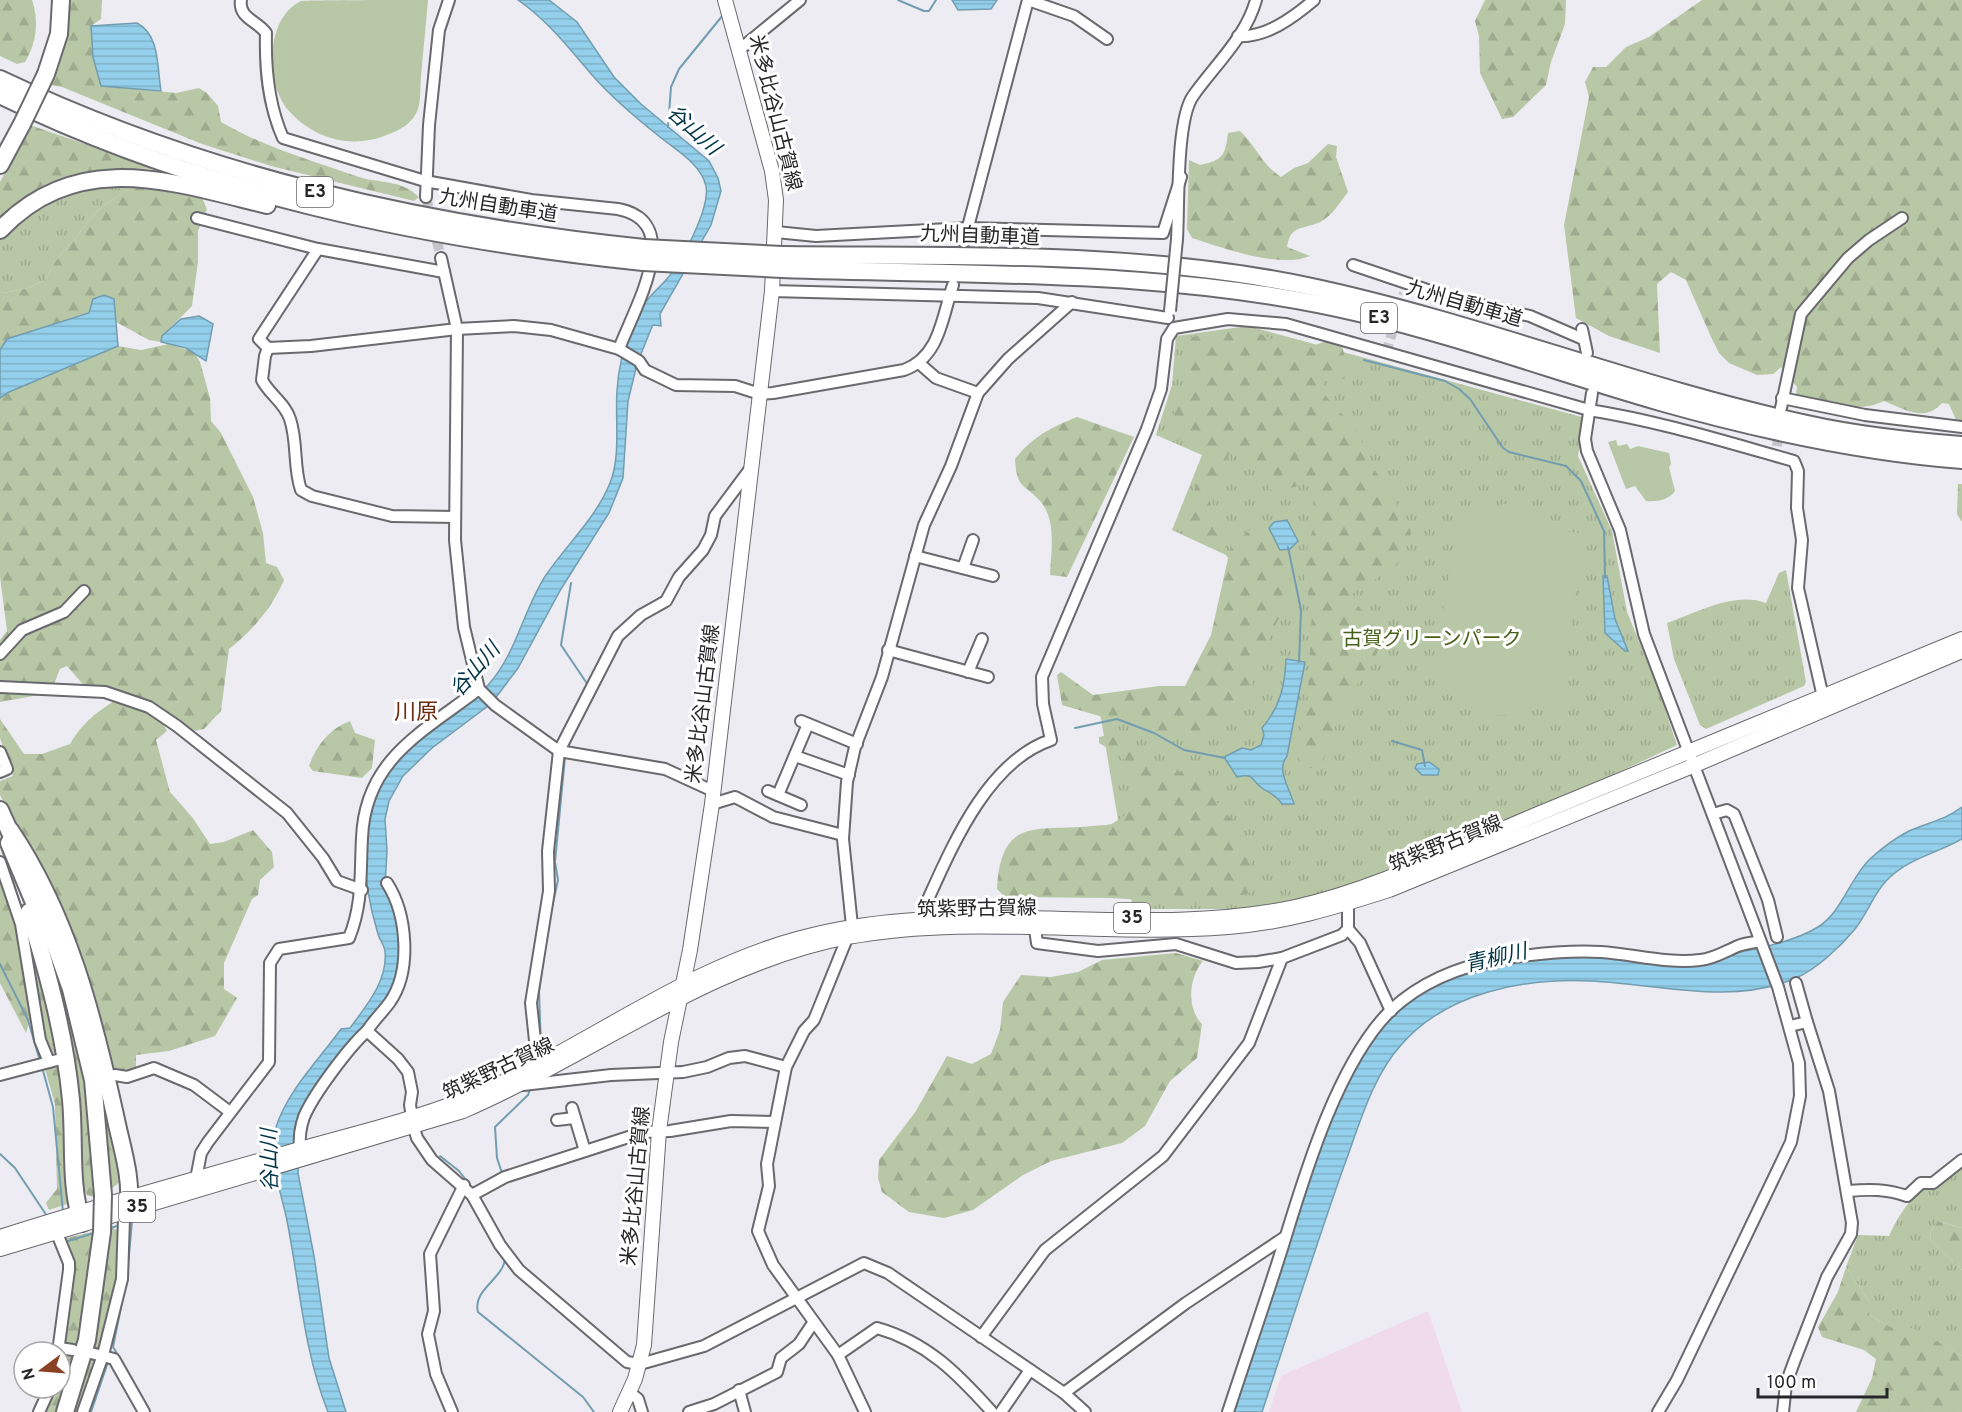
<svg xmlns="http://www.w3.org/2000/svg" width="1962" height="1412" font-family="Overpass,'Noto Sans JP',sans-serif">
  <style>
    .education { fill: #f0dbea }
    .grass { fill: url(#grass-tufts) }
    .forest { fill: url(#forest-firs) }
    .pitch { fill: #b8c7a6 }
    .water { fill: url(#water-rules); stroke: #739db0; stroke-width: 1.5 }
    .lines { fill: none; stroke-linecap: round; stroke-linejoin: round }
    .stream { stroke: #739db0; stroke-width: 2 }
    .minor-tunnel { stroke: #c4c4ca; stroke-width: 10; stroke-dasharray: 10 5; stroke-linecap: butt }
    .minor-casing { stroke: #69696e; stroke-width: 14 }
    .major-casing { stroke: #69696e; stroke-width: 16 }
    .highway-casing { stroke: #69696e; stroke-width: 20 }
    .minor { stroke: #fff; stroke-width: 10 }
    .major { stroke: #fff; stroke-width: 14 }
    .highway { stroke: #fff; stroke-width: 16 }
    .minor-bridge-casing { stroke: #69696e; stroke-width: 14; stroke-linecap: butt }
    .highway-bridge-casing { stroke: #69696e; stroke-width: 20; stroke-linecap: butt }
    .minor-bridge { stroke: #fff; stroke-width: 10 }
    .highway-bridge { stroke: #fff; stroke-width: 16 }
    .labels { text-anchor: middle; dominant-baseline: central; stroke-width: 6; stroke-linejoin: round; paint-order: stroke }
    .shield { fill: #fff; stroke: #676768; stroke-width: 1.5 }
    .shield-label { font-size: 18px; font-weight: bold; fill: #262628 }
    .street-label { font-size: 20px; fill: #262628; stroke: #fff }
    .park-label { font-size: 20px; fill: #466017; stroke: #fff }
    .water-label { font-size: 21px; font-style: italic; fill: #003547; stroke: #fff }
    .quarter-label { font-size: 22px; fill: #6b2b0f; stroke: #fff }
  </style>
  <defs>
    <pattern id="grass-tufts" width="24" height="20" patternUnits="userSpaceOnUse" patternTransform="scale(1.5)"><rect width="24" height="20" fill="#b8c7a6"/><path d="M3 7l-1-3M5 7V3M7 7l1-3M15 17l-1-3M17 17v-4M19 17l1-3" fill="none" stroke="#9eab8f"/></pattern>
    <pattern id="forest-firs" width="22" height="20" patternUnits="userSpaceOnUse" patternTransform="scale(1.5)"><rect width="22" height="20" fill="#b8c7a6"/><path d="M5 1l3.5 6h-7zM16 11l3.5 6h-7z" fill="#9eab8f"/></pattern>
    <pattern id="water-rules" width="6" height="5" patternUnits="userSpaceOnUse" patternTransform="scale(1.5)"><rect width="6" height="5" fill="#94d0eb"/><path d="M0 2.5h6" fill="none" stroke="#7fb2ca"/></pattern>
  </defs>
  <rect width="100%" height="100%" fill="#ececf2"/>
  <path class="education" d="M1428 1311 1462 1412H1269L1281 1376Z"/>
  <g class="grass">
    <path d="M137 183 98 210 55 262 45 280 28 288 4 293 0 291V237L45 202 75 190Z"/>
    <path d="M1248 326 1585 418 1578 456 1612 531 1627 612 1658 688 1677 745 1527 815 1373 880 1263 909H1133L1098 701 1190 696 1243 581 1226 555 1172 530 1202 455 1156 435 1172 385 1176 336Z"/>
    <path d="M1786 570 1806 682 1804 686 1706 729 1700 725 1674 659 1667 623C1696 613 1735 591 1766 603L1779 573Z"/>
    <path d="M1962 1166V1228L1938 1221 1931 1230 1930 1239 1962 1270V1356L1913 1329 1893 1328 1869 1315V1301L1846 1267 1858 1235 1889 1236C1909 1194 1922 1188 1962 1166Z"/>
  </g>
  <g class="forest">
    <path d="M0 0H32C39 20 37 43 25 62L17 64 0 56Z"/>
    <path d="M66 0H102L101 19 91 26 101 86 176 93 199 88 207 93 218 106 221 122C264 147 312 161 359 177 382 184 400 179 419 197L414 201 271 166 202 144 62 87 51 85 55 62 68 38Z"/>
    <path d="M1485 0H1566L1565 24 1551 62 1546 85 1513 117 1502 119 1480 73 1479 36 1475 21Z"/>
    <path d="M1702 0H1962V422L1956 420 1949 404 1942 403C1925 423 1904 409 1884 401 1857 414 1828 403 1800 398L1796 395 1797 387 1781 367 1773 374 1757 375 1729 363 1719 353 1712 339 1686 280 1671 272 1657 284 1660 353 1609 336 1576 318 1564 225 1589 97 1585 82 1593 67H1606L1626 47 1649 37Z"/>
    <path d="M30 125 157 169C89 168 52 169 0 217V182Z"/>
    <path d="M1240 131C1257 147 1261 164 1281 177L1294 168 1308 163 1328 144 1337 146 1336 157 1348 192C1341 200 1335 212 1326 218 1309 232 1291 220 1287 247L1310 256C1280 269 1223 248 1192 238L1187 229 1189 160 1200 165C1223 160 1225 156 1228 133Z"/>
    <path d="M137 183 175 189 202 198 207 209 198 231V262L192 306 162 336 161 342 149 340 116 322 114 299 89 313 7 339 0 350V291L4 293 28 288 45 280 55 262 98 210Z"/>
    <path d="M1236 328 1258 333 1300 351 1326 341 1342 346 1349 372 1344 379 1323 381 1324 394 1357 431 1371 464 1408 522 1411 533 1399 561 1390 570 1350 595C1359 609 1374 621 1379 638 1384 653 1352 695 1339 704L1335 726 1321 768H1299L1297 752 1307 708 1312 613 1302 565 1314 526 1313 481 1274 493 1250 464 1230 453 1206 493 1218 525 1227 531 1226 548 1183 527 1208 448 1181 440 1169 424C1182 398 1193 369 1184 339Z"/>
    <path d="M169 344 194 352 200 362 210 398 211 421 221 433 253 497 263 533 266 563 277 567 284 580C272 608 252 631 229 649L221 711 204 729 193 731C153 708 136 689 88 690L67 666 60 669 50 693 0 702V640L7 631 0 577V398L9 392 118 346 141 350Z"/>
    <path d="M1077 417 1134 437 1067 577 1050 575C1051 552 1057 520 1040 501 1024 483 1017 490 1015 459 1032 437 1052 427 1077 417Z"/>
    <path d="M1958 484H1962V522L1957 514Z"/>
    <path d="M1260 522 1264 531 1290 558 1291 594 1257 662 1250 698 1225 719 1202 732 1181 735 1123 723 1062 705 1057 675 1061 672 1093 695 1159 686H1185L1211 635 1231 545Z"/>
    <path d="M119 698C140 706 157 710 167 731L156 740 170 792 192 817 210 844 224 842 253 830 272 852 274 867 260 880 258 895 252 899 224 963V989L237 998 215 1036 169 1051 136 1055V1069L115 1078 20 835 0 795V781L13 776 0 738V719L24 754H42L70 744C83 722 98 711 119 698Z"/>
    <circle cx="1611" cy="726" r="12"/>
    <path d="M350 721 355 733 375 740 372 768 362 778 313 771 309 766C316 746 329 729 350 721Z"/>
    <path d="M1113 734 1153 761 1205 782 1221 809 1235 822 1250 858V893L1207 904 1111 898 1005 897 997 889C1001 815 1037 832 1093 826 1100 825 1110 826 1115 822 1129 814 1137 801 1144 788 1135 764 1119 755 1099 743V737Z"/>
    <path d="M0 836 31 936 61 1057 45 1048C39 1007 36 964 25 924 17 894 0 867 0 836Z"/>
    <path d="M0 871 11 894 32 1012 26 1033 0 983Z"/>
    <path d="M29 897C64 993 100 1094 94 1197L87 1195 81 1183Z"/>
    <path d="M1176 953 1203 961C1189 977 1186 1008 1202 1024L1197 1058 1170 1081 1145 1126 1122 1143 1051 1161 1023 1175 973 1210 944 1218 909 1212 882 1192 878 1178 879 1160 916 1111 947 1056 972 1064 991 1054 1000 1030 1003 1002 1021 975 1051 977 1078 972 1102 960Z"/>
    <path d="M96 1052 121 1181 106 1193V1181Z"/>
    <path d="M53 1065 61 1066 70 1196 67 1204 49 1210 46 1203 57 1189 55 1104 45 1069Z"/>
    <path d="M1938 1221 1962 1228V1270L1930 1239 1931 1230Z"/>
    <path d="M109 1227 120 1231 121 1263 100 1350H87Z"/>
    <path d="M92 1232 89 1277 76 1347 68 1345 64 1341 73 1267 62 1239Z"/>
    <path d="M1846 1267 1869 1301V1315L1893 1328H1913L1962 1356V1412H1856L1872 1378 1876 1359 1864 1350 1822 1337 1818 1327 1838 1292Z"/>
    <path d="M63 1354H75L56 1412H43L52 1388H60V1357Z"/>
    <path d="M86 1356 95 1360 97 1367 80 1412H68Z"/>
  </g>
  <g class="pitch">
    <path d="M428 0C426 26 423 51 421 77 420 87 421 100 418 109 412 125 398 131 384 136 350 149 313 138 289 111 265 84 265 18 301 1 311 0 409 0 428 0Z"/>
    <path d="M1616 440 1618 446 1627 444 1630 449 1638 446 1669 453 1671 464 1669 467 1675 491C1669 500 1657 502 1646 501L1635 486 1626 489 1608 442Z"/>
    <path d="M1522 502 1535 508 1560 531 1582 533 1561 707 1538 703C1484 735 1475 696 1432 679L1458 518 1470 521C1487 508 1500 503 1522 502Z"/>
  </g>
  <g class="water">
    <path d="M518 0H549L577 22 614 77 641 104 709 161 718 178 721 191 711 225 660 314 661 326 653 325 651 329 637 364 628 401 623 478 609 513 561 589 518 668 497 696 488 706 432 748 403 776 389 801 385 819 387 851 385 886 389 892 400 936 399 975 386 1002 381 1004 301 1116 298 1173 314 1256 329 1358 346 1412H328C304 1352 300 1288 288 1226 283 1195 266 1159 276 1127 288 1090 318 1061 341 1029L350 1028C366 1006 388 981 385 951 384 944 380 941 378 934 363 885 355 817 386 772 412 733 459 719 489 684 517 652 524 608 546 575 567 544 596 518 610 483 621 456 615 420 617 391 618 369 624 346 632 325 639 306 652 295 665 281 681 264 710 209 706 186 701 164 676 150 660 137 636 118 612 98 592 75 567 46 549 22 518 0Z"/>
    <path d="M952 0H997L991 9 958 10Z"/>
    <path d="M137 23C160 35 157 67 161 91L101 86 93 57 91 26Z"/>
    <path d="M104 295 114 299 118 346 9 392 0 398V350L7 339 89 313 93 299Z"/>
    <path d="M199 316 213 324 206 361 186 348 161 342 162 336 181 319Z"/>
    <path d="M1287 520 1298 541 1290 549 1280 550 1269 528 1274 522Z"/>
    <path d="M1603 576H1607L1615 619 1628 651H1625L1605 633Z"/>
    <path d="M1286 659 1305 662 1287 756C1276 770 1289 787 1294 804H1282C1276 795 1271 794 1262 788 1250 780 1256 773 1237 777L1224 757 1242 748 1251 750 1261 745 1264 735 1262 728C1280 707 1285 686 1286 659Z"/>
    <path d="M1429 762 1439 769 1438 775H1422L1415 768 1417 764Z"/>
    <path d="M1962 807V839C1936 854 1908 858 1886 881 1873 895 1867 914 1855 929 1841 946 1817 969 1796 978 1731 1006 1658 984 1591 981 1524 978 1447 992 1401 1045 1372 1077 1359 1126 1344 1166 1315 1248 1289 1330 1262 1412H1232C1251 1354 1270 1297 1289 1239 1313 1168 1344 1059 1399 1008 1448 963 1529 955 1592 956 1612 957 1631 961 1651 961 1694 961 1781 950 1818 927 1842 912 1850 878 1870 859 1881 849 1895 838 1909 831 1929 822 1943 821 1962 807Z"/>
  </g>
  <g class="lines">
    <g class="stream">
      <path d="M898 0 924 11H929L936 0"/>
      <path d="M668 127 671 87 679 69 723 15"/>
      <path d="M1364 360 1445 381 1459 389 1470 399 1503 448 1509 452 1566 466 1581 481 1604 531 1605 578"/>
      <path d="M1288 547 1301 610 1299 662"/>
      <path d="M571 583 561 645 588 685"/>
      <path d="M1075 728 1117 719 1154 733 1184 750 1225 758"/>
      <path d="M1392 741 1422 750 1425 766"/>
      <path d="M567 749 577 727"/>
      <path d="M549 921 558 880 555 862 565 757"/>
      <path d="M0 964 28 1020 40 1061"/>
      <path d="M541 1049 539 991 544 956"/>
      <path d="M42 1067 53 1107 63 1212"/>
      <path d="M0 1154 15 1168 47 1216"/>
      <path d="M440 1156 459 1171 474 1190"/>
      <path d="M502 1173 497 1158 495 1127 528 1095 530 1089"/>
      <path d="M108 1229 120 1225"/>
      <path d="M65 1242 94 1233"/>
      <path d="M505 1259C503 1279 472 1290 478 1312L583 1397 594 1412"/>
      <path d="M127 1277 132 1221 128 1223"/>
      <path d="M118 1355 113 1347 123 1297"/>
      <path d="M125 1368 150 1412"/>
      <path d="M91 1412 108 1362"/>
    </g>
    <g class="minor-tunnel">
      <path d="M426 197 441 258"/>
      <path d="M1386 353 1404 293"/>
      <path d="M1777 446 1779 426"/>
    </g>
    <g class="minor-casing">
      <g id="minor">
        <path d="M241 0C238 18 258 21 266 33 265 69 268 104 283 138L425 181 531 200 618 209C687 222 633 310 619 349"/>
        <path d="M1028 0 1074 16 1107 39"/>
        <path d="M1238 36C1266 38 1294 17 1314 0"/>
        <path d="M739 50 800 0"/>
        <path d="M426 197 429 125 439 30 449 0"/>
        <path d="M197 218 318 249 444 272"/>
        <path d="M776 232 816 236 968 228 1163 233 1181 177"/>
        <path d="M1177 239C1179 207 1176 120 1193 96 1214 66 1246 37 1256 0"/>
        <path d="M964 242 1028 0"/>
        <path d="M318 249 259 339 268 348 311 346 457 329 514 326 551 330 619 349 639 361 645 370 676 385 735 386 760 394 773 393 904 370C940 357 942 317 953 285"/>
        <path d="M441 258 457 329 455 540 464 627 479 689 495 705 559 751 665 769 713 791"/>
        <path d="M1353 265 1448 297 1530 316 1583 339"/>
        <path d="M772 291 1038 298 1168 318"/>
        <path d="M1582 329 1587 353"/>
        <path d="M268 348 265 356 262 380C269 394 285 403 290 419 298 443 293 467 301 490L312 496 392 516 455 517"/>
        <path d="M920 364 936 378 978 393"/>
        <path d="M1592 393 1585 439 1587 451 1620 530 1644 634 1778 987 1799 1063 1800 1096 1791 1142 1677 1380 1658 1412"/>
        <path d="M1782 398 1865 415 1962 427"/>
        <path d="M1781 408 1801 314 1848 258 1869 240 1902 218"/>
        <path d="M915 556 993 576"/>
        <path d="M963 568 973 540"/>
        <path d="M888 650 988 677"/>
        <path d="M0 654 22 630 64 612 84 591"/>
        <path d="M968 672 982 639"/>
        <path d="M0 687 105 692 149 707 177 726 287 813 323 858 337 881 362 890"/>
        <path d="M801 721 857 744"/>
        <path d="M0 752 7 769 0 772"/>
        <path d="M795 756 849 775"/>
        <path d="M768 791 801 805"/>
        <path d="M778 795 808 724"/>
        <path d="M712 804 735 797 773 817 843 835"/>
        <path d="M1713 814 1727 810 1734 814 1768 900 1777 937"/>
        <path d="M0 862 21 924 40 1040 49 1062"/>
        <path d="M387 883C407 914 412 970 390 1002 382 1013 374 1020 367 1031L398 1059 408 1072 412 1092 410 1105 414 1128 417 1138 432 1160 472 1195 500 1245 519 1270 627 1362 640 1364 704 1346 864 1263 888 1273 1064 1393 1085 1412"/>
        <path d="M926 918 925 906C951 849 986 762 1051 740L1043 704 1042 677 1147 429 1161 389 1167 339 1174 328 1228 319 1286 324 1589 410C1659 421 1726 442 1794 461L1798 471 1797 508 1802 540 1798 588 1823 697"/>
        <path d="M1035 929 1037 943 1098 951 1176 944 1236 963 1258 962 1282 958"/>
        <path d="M1348 929 1360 943 1391 1011"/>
        <path d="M1796 983 1807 1022"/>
        <path d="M540 1062 536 1050 531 1003 549 891 548 851 559 751 618 636 641 615 666 601 679 577 703 550 711 535 715 516 750 469"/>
        <path d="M0 1075 57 1060"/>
        <path d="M115 1075 127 1077 154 1068 194 1085 230 1112"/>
        <path d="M523 1085 611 1075 683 1072 707 1067 729 1058 745 1056 786 1067"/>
        <path d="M572 1108 585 1151"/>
        <path d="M557 1120 574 1118"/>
        <path d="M300 1149C299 1138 300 1128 304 1117 313 1095 349 1047 367 1031"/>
        <path d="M196 1179 201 1153 208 1142 269 1062 270 963 279 949 349 938C363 904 360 873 362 838 365 759 423 732 479 689"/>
        <path d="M1848 1191C1870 1189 1886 1189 1907 1196L1921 1183H1933L1962 1160"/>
        <path d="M472 1195 505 1177 644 1132 670 1131 731 1121 775 1122"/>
        <path d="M56 1231 69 1263V1270L58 1352"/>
        <path d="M981 1337 1045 1250 1163 1156 1249 1043 1282 958 1342 935 1348 929V904"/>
        <path d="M59 1348 73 1350"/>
        <path d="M91 1353 114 1359 144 1412"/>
        <path d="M838 1355 877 1328C927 1342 958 1374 992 1412"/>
        <path d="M739 1390 745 1412"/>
        <path d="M629 1392 638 1399 642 1412"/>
        <path d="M1064 1393 1186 1303 1285 1237"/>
        <path d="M39 1412 50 1388"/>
        <path d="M83 1412 103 1355 122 1279 124 1219 128 1210"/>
        <path d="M452 1412 436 1374 428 1334 434 1311 430 1254 464 1185"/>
        <path d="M689 1412 714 1404 777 1372 781 1358 799 1344 813 1323"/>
        <path d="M865 1412 838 1355 773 1265 758 1231 769 1186 767 1164 786 1067 804 1031 814 1020 852 926 843 839 847 782 855 747 882 677 924 525 951 466 978 393 1008 359 1072 302"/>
        <path d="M1001 1412 1030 1370"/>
        <path d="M1228 1412C1247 1354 1267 1297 1285 1239 1306 1170 1339 1061 1391 1010 1421 982 1461 966 1501 959 1533 954 1568 950 1601 952 1633 954 1667 964 1700 960 1714 959 1726 951 1738 946 1745 943 1753 943 1760 941"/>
        <path d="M1783 1412 1786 1384 1794 1362 1827 1277 1851 1234 1852 1223 1829 1091 1807 1022 1790 1026"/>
      </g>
    </g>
    <g class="major-casing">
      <g id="major">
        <path d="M0 1237C99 1205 200 1178 300 1149 353 1134 408 1121 460 1101 576 1055 676 972 797 939 961 893 1132 941 1295 907 1380 888 1458 847 1538 814 1679 755 1821 698 1962 639"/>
        <path d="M0 1249 463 1111C592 1055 708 964 848 937 973 914 1102 937 1228 927 1284 923 1336 907 1389 890L1695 765 1962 651"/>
        <path d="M620 1412 635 1379 644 1345 659 1131 671 1042 690 950 712 804 772 291 776 200 772 171 725 0"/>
      </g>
    </g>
    <g class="highway-casing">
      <g id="highway">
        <path d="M46 74 59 34 61 0"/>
        <path d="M0 79C204 176 421 225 644 248"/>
        <path d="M0 95C200 193 422 239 643 262"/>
        <path d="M0 165 22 124"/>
        <path d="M0 230C78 148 172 182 267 205"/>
        <path d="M783 255C958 257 1139 250 1312 287 1480 323 1639 388 1807 424 1857 435 1910 441 1962 445"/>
        <path d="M782 269C975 276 1169 268 1359 313 1461 337 1559 373 1660 402 1759 430 1859 452 1962 460"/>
        <path d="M0 810 13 839"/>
        <path d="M10 830C68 916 93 1016 115 1115 121 1146 133 1178 128 1210"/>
        <path d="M9 843 43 924"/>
        <path d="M29 912C48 973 65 1036 71 1100 75 1141 69 1184 82 1223"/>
        <path d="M44 913 71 989 93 1080 103 1195"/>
        <path d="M65 1412 87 1340 102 1232"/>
      </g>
    </g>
    <use href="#minor" class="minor"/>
    <use href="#major" class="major"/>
    <use href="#highway" class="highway"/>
    <g class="minor-bridge-casing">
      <path id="minor-bridge" d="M1170 311 1177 239"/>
    </g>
    <g class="highway-bridge-casing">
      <g id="highway-bridge">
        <path d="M22 124 46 74"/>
        <path d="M644 248 783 255"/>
        <path d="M643 262 782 269"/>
        <path d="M102 1232 103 1195"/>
      </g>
    </g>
    <use href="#minor-bridge" class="minor-bridge"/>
    <use href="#highway-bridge" class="highway-bridge"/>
  </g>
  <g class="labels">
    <g class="shield">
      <rect x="297" y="177" width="36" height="30" rx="4.5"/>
      <rect x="1361" y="303" width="36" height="30" rx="4.5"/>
      <rect x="1114" y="903" width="36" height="30" rx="4.5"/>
      <rect x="119" y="1192" width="36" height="30" rx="4.5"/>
    </g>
    <g class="shield-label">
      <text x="315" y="192">E3</text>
      <text x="1379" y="318">E3</text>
      <text x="1132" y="918">35</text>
      <text x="137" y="1207">35</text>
    </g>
    <g class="street-label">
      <text transform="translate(774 113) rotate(76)">米多比谷山古賀線</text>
      <text transform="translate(498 207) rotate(9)">九州自動車道</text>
      <text transform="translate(980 237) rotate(2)">九州自動車道</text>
      <text transform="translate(1464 305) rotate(16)">九州自動車道</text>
      <text transform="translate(704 704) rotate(-83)">米多比谷山古賀線</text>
      <text transform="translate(1446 845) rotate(-22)">筑紫野古賀線</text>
      <text transform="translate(977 910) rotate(-1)">筑紫野古賀線</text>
      <text transform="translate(499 1070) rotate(-25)">筑紫野古賀線</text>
      <text transform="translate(637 1186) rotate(-85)">米多比谷山古賀線</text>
    </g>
    <g class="park-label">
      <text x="1432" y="640">古賀グリーンパーク</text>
    </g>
    <g class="water-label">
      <text transform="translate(693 131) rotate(42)">谷山川</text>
      <text transform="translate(476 670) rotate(-49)">谷山川</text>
      <text transform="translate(1496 959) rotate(-13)">青柳川</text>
      <text transform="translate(271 1160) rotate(-91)">谷山川</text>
    </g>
    <g class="quarter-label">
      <text x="416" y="713">川原</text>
    </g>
  </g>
  <g transform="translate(42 1370) rotate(254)"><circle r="28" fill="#ffffff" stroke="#a8a8a9" stroke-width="1.5"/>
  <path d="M0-4.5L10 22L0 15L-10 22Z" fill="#894023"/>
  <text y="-9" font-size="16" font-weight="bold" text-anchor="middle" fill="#262628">N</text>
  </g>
  <path d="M1758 1388v9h129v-9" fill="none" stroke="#262628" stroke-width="3"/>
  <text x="1767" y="1388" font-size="18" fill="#262628" stroke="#ffffff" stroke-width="4.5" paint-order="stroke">100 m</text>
</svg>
